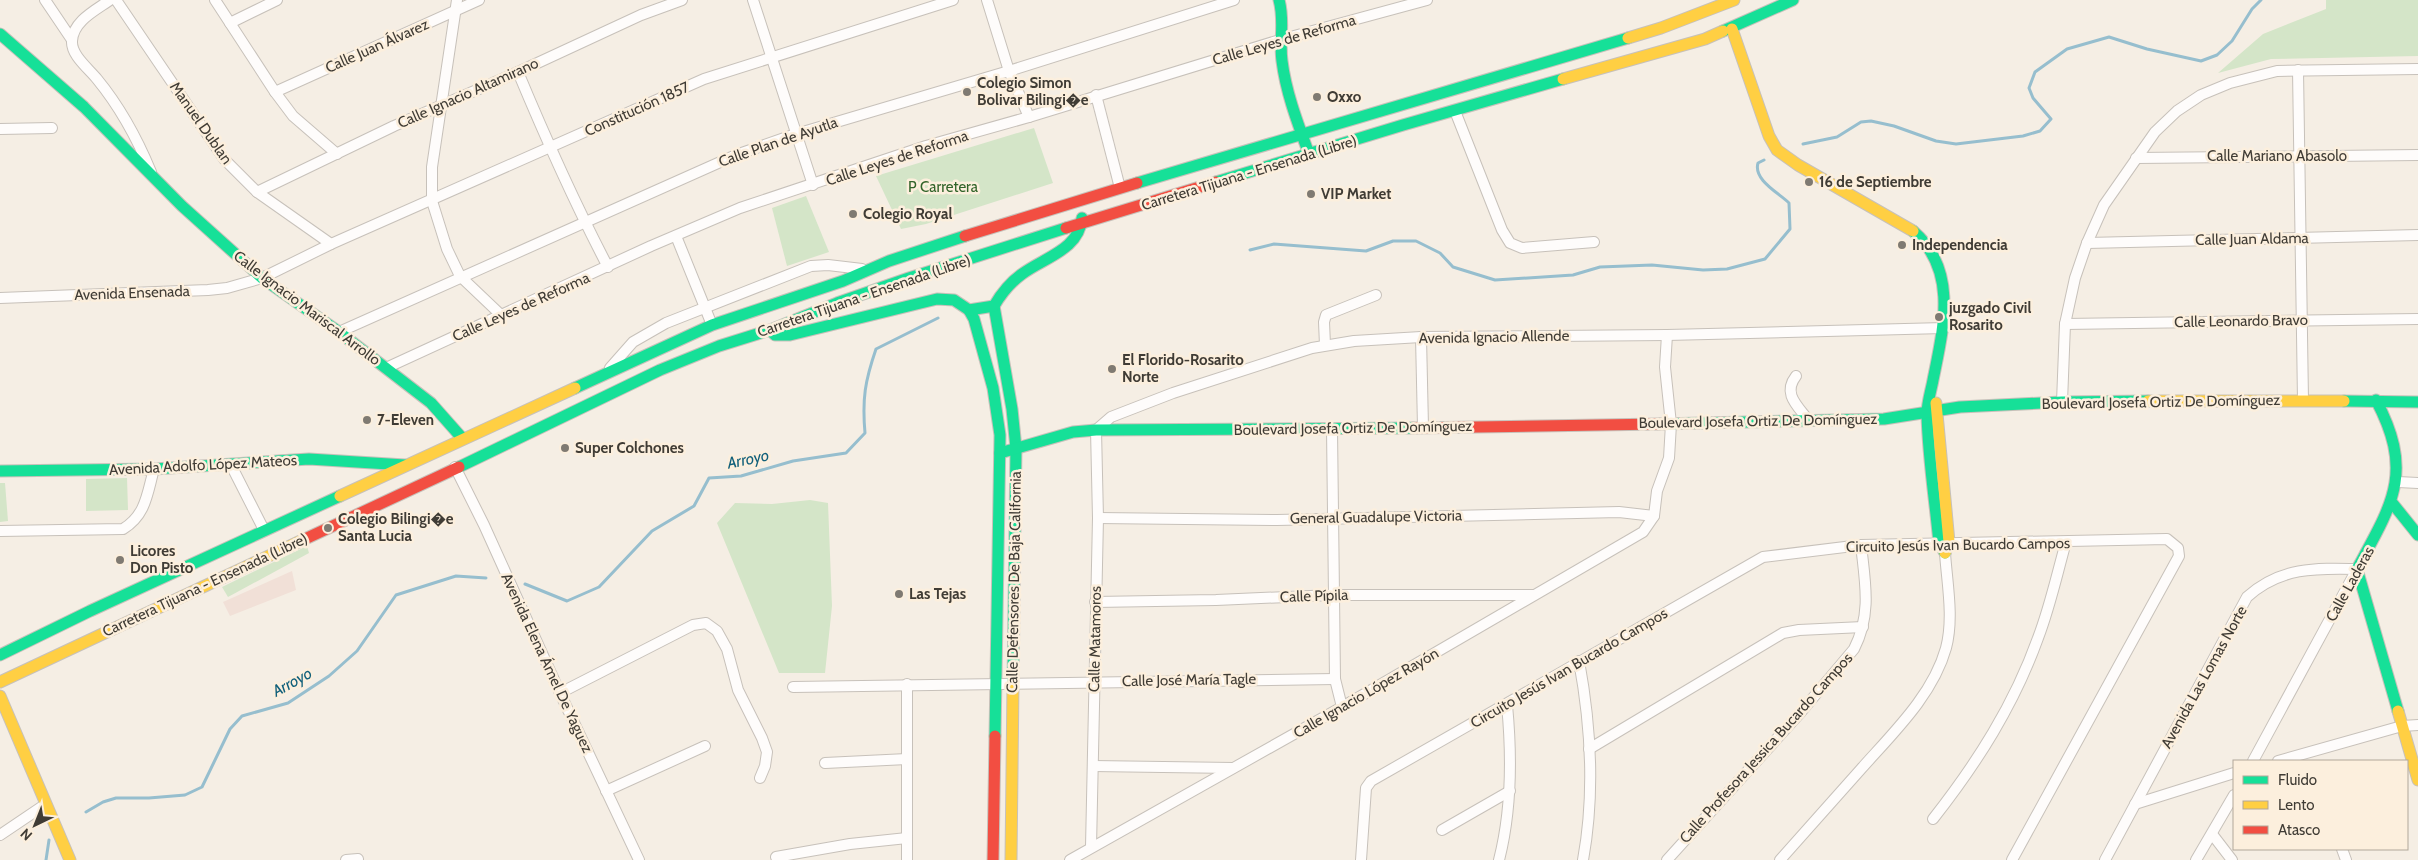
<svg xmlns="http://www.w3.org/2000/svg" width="2418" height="860" font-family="Cabin,sans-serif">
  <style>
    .commercial { fill: #f1e0d7 }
    .green { fill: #d4e5c8 }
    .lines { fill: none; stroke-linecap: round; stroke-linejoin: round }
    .stream { stroke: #96bece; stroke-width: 3 }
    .street-casing { stroke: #c7c1ba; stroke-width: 12 }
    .fast-casing { stroke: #c7c1ba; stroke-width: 13 }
    .slow-casing { stroke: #c7c1ba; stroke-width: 13 }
    .jam-casing { stroke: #c7c1ba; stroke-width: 13 }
    .street { stroke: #fefcfb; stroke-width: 10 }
    .fast { stroke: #16e098; stroke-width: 11 }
    .slow { stroke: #ffcf43; stroke-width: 11 }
    .jam { stroke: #f24e42; stroke-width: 11 }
    .poi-dot { fill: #7f7a72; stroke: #fcefdd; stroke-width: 2 }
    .labels { text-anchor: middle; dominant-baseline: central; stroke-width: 5; stroke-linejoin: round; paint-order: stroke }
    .street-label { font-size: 15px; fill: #403c35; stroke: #fcefdd }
    .poi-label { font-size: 15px; font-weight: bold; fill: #403c35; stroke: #fcefdd; text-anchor: start }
    .park-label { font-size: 15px; fill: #32642a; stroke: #fcefdd }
    .water-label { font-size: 16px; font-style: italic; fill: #105f7a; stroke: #fcefdd }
  </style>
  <rect width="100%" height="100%" fill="#f5eee4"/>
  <path class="commercial" d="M292 571 296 590 230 616 223 602Z"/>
  <g class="green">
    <path d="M2326 0H2418V56L2271 59 2218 73 2263 34 2326 9Z"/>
    <path d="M1034 128 1053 183 926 224 901 229 876 176Z"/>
    <path d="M806 196 829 252 787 266 772 208Z"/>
    <path d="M127 478 128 510 86 511V479Z"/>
    <path d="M0 483H5L8 521 0 522Z"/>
    <path d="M810 500 828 503 832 606 825 673H779L717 523 735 503 772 504Z"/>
    <path d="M307 546 309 553 228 597 222 587Z"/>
  </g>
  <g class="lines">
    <g class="stream">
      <path d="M1803 144 1837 137 1861 122 1871 121 1894 126 1936 141 1956 144 2023 136 2040 131 2051 119 2033 98 2029 88 2035 72 2067 49 2109 37 2147 49 2201 61 2217 55 2232 41 2252 9 2261 0"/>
      <path d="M1250 250 1274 244 1366 251 1393 241H1416L1440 253 1453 267 1495 280 1573 275 1600 267 1652 265 1703 270 1727 269 1765 259 1790 229 1789 203C1779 193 1753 180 1758 163L1764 160"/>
      <path d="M525 584 567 601 599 587 652 531 694 506 709 478 741 476 793 461 846 453 865 433C862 399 865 381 876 349L938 318"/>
      <path d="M86 812 103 802 116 798H149L185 795 202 787 230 729 242 716 288 703 329 676 357 651 396 595 456 576 486 578"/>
      <path d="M46 860 49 840"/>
    </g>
    <g class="street-casing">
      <g id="street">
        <path d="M45 0 72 40"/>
        <path d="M110 0C96 10 73 21 72 41 71 55 88 68 97 79 120 107 137 138 151 172"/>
        <path d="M116 0 224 159 257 192 331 244"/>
        <path d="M215 0 275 92 293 116 337 154"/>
        <path d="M457 0 432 167V201L447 249 460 276 501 315"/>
        <path d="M753 0 813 185"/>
        <path d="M987 0 1009 71 1029 117"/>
        <path d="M230 23 277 0"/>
        <path d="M2298 70 2303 400"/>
        <path d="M518 72C546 139 575 204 608 267"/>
        <path d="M275 92 479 0"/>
        <path d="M1096 95 1120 188"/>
        <path d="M1455 111 1502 230 1510 243 1522 248 1594 242"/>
        <path d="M0 129 52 128"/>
        <path d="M2136 158 2418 155"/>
        <path d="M257 192 394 126 518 72 641 15 682 0"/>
        <path d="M676 236 712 325"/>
        <path d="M2087 243 2418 235"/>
        <path d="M0 298 208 290 227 288 262 278 331 244 704 79 953 0"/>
        <path d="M2065 324 2418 319"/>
        <path d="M339 332 736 155 796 134 1009 71 1234 0"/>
        <path d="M1421 337 1423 427"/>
        <path d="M1325 345 1324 322 1326 315 1376 295"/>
        <path d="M386 368 651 246 740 208 926 146 1029 117 1283 39 1427 0"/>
        <path d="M610 368 633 342 666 323 811 266 828 265 862 269"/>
        <path d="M1796 376C1782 394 1798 406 1809 421"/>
        <path d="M2062 402 2065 324 2075 278 2087 243 2104 205 2155 132 2177 111 2201 95 2230 83 2277 71 2418 69"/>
        <path d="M1332 429 1335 679 1342 707"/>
        <path d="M231 465 264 530"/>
        <path d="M455 467 484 525 560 693 639 860"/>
        <path d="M2398 482 2418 483"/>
        <path d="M1098 518 1277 520 1619 512 1654 516"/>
        <path d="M0 531 123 529C146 515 147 494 154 469"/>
        <path d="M1095 602 1216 600 1333 595H1533"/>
        <path d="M1579 661C1591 726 1595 794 1583 860"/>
        <path d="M907 684V860"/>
        <path d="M793 687 1335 679"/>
        <path d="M560 693 693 625 706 623 717 631 727 649 738 690 762 738 767 752 765 766 760 778"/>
        <path d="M1589 749 1783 633 1799 630 1863 627"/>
        <path d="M2278 761 2402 726 2418 725"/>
        <path d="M825 763 907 759"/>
        <path d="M1093 766 1233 768"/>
        <path d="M606 791 705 746"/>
        <path d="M2135 804 2234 773"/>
        <path d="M1933 819C1977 763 2014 705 2038 638 2050 607 2057 574 2066 542"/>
        <path d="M1442 830 1510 791"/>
        <path d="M2212 834 2232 860"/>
        <path d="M0 835 46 804"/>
        <path d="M1091 847 1098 518 1096 430 1111 417 1173 393 1312 348 1354 341 1421 337 1667 335 1944 328"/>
        <path d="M2342 849 2346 860"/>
        <path d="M776 857 850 844 907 838"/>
        <path d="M346 860 358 859"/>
        <path d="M1070 860 1342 707 1643 532 1654 516 1657 491 1669 458 1671 424 1665 367 1667 335"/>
        <path d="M1361 860 1366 788 1371 781 1763 557 1861 545 2167 539 2178 548 2179 556 2012 860"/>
        <path d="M1499 860C1512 809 1512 757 1507 705"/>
        <path d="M1667 860 1801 712 1854 649C1872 614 1865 582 1861 545"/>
        <path d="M1780 860C1807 830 1834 799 1861 769 1893 733 1933 695 1946 648 1954 618 1947 583 1945 553"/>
        <path d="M2105 860 2247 597C2280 567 2316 568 2357 569L2253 761"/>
        <path d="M2196 860 2234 795"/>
      </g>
    </g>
    <g class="fast-casing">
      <g id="fast">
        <path d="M1279 0C1285 21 1279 40 1282 61 1286 93 1298 124 1309 154"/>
        <path d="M1723 31 1793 0"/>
        <path d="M0 34 84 107 182 206 262 278 339 332 431 403 462 438"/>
        <path d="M1216 182 1403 125 1563 79"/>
        <path d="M1137 183 1628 38"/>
        <path d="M1913 231C1959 270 1943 330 1933 380 1931 391 1927 403 1927 414 1928 457 1935 500 1939 543L1945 553"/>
        <path d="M994 306 1012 409 1016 448 1013 683"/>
        <path d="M969 310 974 319 993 388 1000 435 995 736"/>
        <path d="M770 330 775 335H790L937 299 954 300 969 310 994 306C1001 294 1011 282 1022 274 1045 257 1079 250 1082 218"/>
        <path d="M575 388 712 325 843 281 889 261 965 236"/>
        <path d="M2376 400C2414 472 2393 503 2357 569L2398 711"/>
        <path d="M2344 401 2418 402"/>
        <path d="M1659 424 1884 419 1960 407 2062 402 2148 401"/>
        <path d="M1000 453 1073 432 1096 430 1413 428"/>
        <path d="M459 467 660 370 719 346 770 330 837 303 909 278 1066 228"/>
        <path d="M0 471 154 469 309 459 405 465"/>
        <path d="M2393 504 2418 535"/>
        <path d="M0 655 90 611 340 496"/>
      </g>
    </g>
    <g class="slow-casing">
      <g id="slow">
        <path d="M1732 29 1769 136 1777 150 1798 165 1913 231"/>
        <path d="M1628 38 1661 28 1734 0"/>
        <path d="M1563 79 1705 39 1723 31"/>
        <path d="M2148 401H2344"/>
        <path d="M1936 403 1949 542 1945 553"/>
        <path d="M340 496 575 388"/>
        <path d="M0 682 305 539"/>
        <path d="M0 696 70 860"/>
        <path d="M2398 711 2418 780"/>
        <path d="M1011 860 1013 683"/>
      </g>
    </g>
    <g class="jam-casing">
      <g id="jam">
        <path d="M1066 228 1216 182"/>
        <path d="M965 236 1137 183"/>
        <path d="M1413 428 1659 424"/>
        <path d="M305 539 459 467"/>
        <path d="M993 860 995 736"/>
      </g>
    </g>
    <use href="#street" class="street"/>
    <use href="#fast" class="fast"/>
    <use href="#slow" class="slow"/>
    <use href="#jam" class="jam"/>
  </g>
  <g class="poi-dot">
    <circle cx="967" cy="92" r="5"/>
    <circle cx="1317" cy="97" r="5"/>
    <circle cx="1809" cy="182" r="5"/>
    <circle cx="1311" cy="194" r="5"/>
    <circle cx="853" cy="214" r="5"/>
    <circle cx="1902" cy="245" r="5"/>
    <circle cx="1939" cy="317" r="5"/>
    <circle cx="1112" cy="369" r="5"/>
    <circle cx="367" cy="420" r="5"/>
    <circle cx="565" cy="448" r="5"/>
    <circle cx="328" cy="528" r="5"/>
    <circle cx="120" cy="560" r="5"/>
    <circle cx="899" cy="594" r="5"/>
  </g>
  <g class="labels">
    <g class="street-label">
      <text transform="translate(1284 40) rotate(-16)">Calle Leyes de Reforma</text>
      <text transform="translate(377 46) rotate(-24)">Calle Juan Álvarez</text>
      <text transform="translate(468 93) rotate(-24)">Calle Ignacio Altamirano</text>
      <text transform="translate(637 109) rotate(-24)">Constitución 1857</text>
      <text transform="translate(201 123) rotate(55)">Manuel Dublan</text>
      <text transform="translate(778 142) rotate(-19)">Calle Plan de Ayutla</text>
      <text x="2277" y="156">Calle Mariano Abasolo</text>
      <text transform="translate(897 158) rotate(-18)">Calle Leyes de Reforma</text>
      <text transform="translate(1249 173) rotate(-17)">Carretera Tijuana - Ensenada (Libre)</text>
      <text transform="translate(2252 239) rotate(-1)">Calle Juan Aldama</text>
      <text transform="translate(132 293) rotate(-2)">Avenida Ensenada</text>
      <text transform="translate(864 296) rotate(-19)">Carretera Tijuana - Ensenada (Libre)</text>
      <text transform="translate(521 307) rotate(-24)">Calle Leyes de Reforma</text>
      <text transform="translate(307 308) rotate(37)">Calle Ignacio Mariscal Arrollo</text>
      <text transform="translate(2241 321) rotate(-1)">Calle Leonardo Bravo</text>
      <text transform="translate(1494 337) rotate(-1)">Avenida Ignacio Allende</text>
      <text transform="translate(2161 402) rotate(-1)">Boulevard Josefa Ortiz De Domínguez</text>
      <text transform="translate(1758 421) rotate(-1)">Boulevard Josefa Ortiz De Domínguez</text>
      <text transform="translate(1353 428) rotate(-1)">Boulevard Josefa Ortiz De Domínguez</text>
      <text transform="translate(203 465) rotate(-3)">Avenida Adolfo López Mateos</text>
      <text transform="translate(1376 517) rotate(-1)">General Guadalupe Victoria</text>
      <text transform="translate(1958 545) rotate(-1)">Circuito Jesús Ivan Bucardo Campos</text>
      <text transform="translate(1014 582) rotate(-89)">Calle Defensores De Baja California</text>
      <text transform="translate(2350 584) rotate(-61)">Calle Laderas</text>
      <text transform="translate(205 585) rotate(-25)">Carretera Tijuana - Ensenada (Libre)</text>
      <text transform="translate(1314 596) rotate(-2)">Calle Pípila</text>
      <text transform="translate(1095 639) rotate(-89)">Calle Matamoros</text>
      <text transform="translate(547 663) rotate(65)">Avenida Elena Ámel De Yaguez</text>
      <text transform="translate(1569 668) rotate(-30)">Circuito Jesús Ivan Bucardo Campos</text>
      <text transform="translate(2204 677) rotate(-61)">Avenida Las Lomas Norte</text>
      <text transform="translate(1189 680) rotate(-1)">Calle José María Tagle</text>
      <text transform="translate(1366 693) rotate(-30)">Calle Ignacio López Rayón</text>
      <text transform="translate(1766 748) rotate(-48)">Calle Profesora Jessica Bucardo Campos</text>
    </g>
    <g class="poi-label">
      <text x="977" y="83">Colegio Simon<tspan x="977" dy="17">Bolivar Bilingi�e</tspan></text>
      <text x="1327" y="97">Oxxo</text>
      <text x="1819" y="182">16 de Septiembre</text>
      <text x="1321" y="194">VIP Market</text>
      <text x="863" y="214">Colegio Royal</text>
      <text x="1912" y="245">Independencia</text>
      <text x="1949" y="308">juzgado Civil<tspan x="1949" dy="17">Rosarito</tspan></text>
      <text x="1122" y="360">El Florido-Rosarito<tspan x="1122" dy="17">Norte</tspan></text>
      <text x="377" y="420">7-Eleven</text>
      <text x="575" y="448">Super Colchones</text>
      <text x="338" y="519">Colegio Bilingi�e<tspan x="338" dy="17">Santa Lucia</tspan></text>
      <text x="130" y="551">Licores<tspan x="130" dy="17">Don Pisto</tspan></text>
      <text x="909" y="594">Las Tejas</text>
    </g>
    <g class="park-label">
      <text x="943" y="187">P Carretera</text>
    </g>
    <g class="water-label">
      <text transform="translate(748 459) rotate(-12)">Arroyo</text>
      <text transform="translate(292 682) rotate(-29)">Arroyo</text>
    </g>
  </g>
  <rect x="2233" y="760" width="175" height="90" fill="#fcefdd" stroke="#b1a79a"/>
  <rect x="2243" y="776" width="25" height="8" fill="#16e098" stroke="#b1a79a"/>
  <text x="2278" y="785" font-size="15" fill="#403c35">Fluido</text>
  <rect x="2243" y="801" width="25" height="8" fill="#ffcf43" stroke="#b1a79a"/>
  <text x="2278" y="810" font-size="15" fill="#403c35">Lento</text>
  <rect x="2243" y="826" width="25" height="8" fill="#f24e42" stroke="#b1a79a"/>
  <text x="2278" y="835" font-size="15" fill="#403c35">Atasco</text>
  <g transform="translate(35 825) rotate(223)" stroke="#fcefdd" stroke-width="4" paint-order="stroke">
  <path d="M0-4L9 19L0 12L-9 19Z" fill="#403c35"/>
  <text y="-8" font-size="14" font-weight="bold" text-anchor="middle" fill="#403c35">N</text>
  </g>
</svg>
